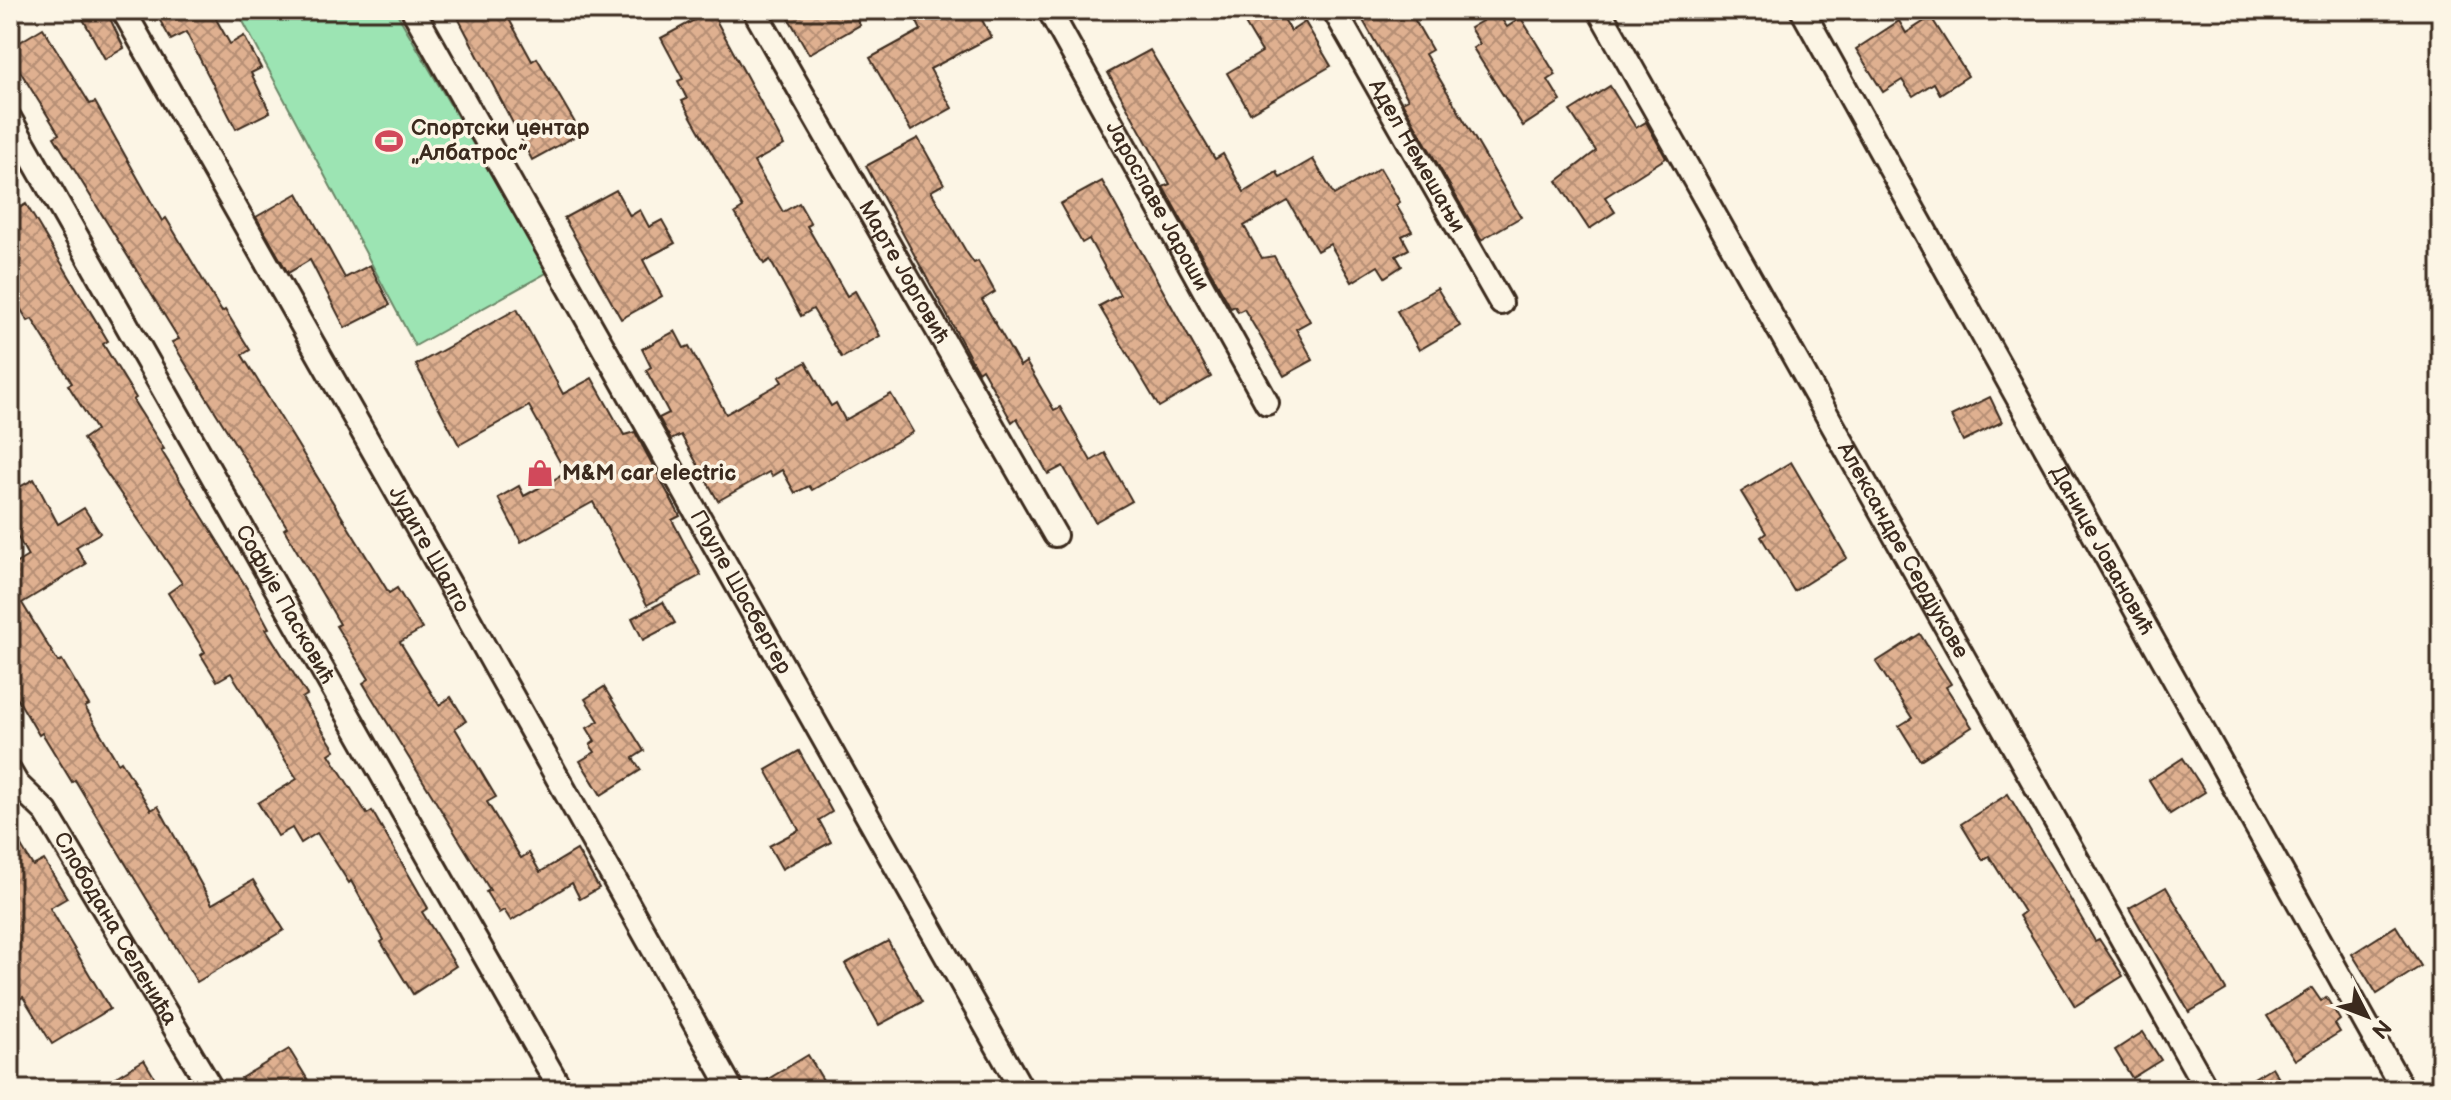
<svg xmlns="http://www.w3.org/2000/svg" width="2451" height="1100" font-family="'Balsamiq Sans',sans-serif">
  <style>
    .garden { fill: #9ce4b3; stroke: #6c8768; stroke-width: 2 }
    .building { fill: url(#building-cross-hatch); stroke: #3b2a1e; stroke-width: 2 }
    .lines { fill: none; stroke-linecap: round; stroke-linejoin: round }
    .minor-casing { stroke: #3b2a1e; stroke-width: 28 }
    .minor { stroke: #fcf5e5; stroke-width: 22 }
    .labels { text-anchor: middle; dominant-baseline: central; stroke-width: 7; stroke-linejoin: round; paint-order: stroke }
    .poi-label { font-size: 22px; font-weight: bold; fill: #3b2a1e; stroke: #fcf5e5; text-anchor: start }
    .street-label { font-size: 22px; fill: #3b2a1e; stroke: #fcf5e5 }
  </style>
  <defs>
    <pattern id="building-cross-hatch" width="8" height="8" patternUnits="userSpaceOnUse" patternTransform="scale(2)"><rect width="8" height="8" fill="#dfb090"/><path d="M0 0l8 8M0 8l8-8" fill="none" stroke="#b68f75"/></pattern>
  </defs>
  <rect width="100%" height="100%" fill="#fcf5e5"/>
  <filter id="ink" filterUnits="userSpaceOnUse"><feTurbulence type="fractalNoise" baseFrequency=".0125" numOctaves="2"/><feDisplacementMap in="SourceGraphic" scale="16" xChannelSelector="R" yChannelSelector="G"/><feConvolveMatrix kernelMatrix="1 2 1 2 8 2 1 2 1" color-interpolation-filters="sRGB"/></filter>
  <g filter="url(#ink)">
    <path class="garden" d="M237 10H395L548 272 415 346Z"/>
    <g class="building">
      <path d="M78 10H106L124 48 105 59Z"/>
      <path d="M154 10H211L230 44 244 36 261 68 251 73 270 112 236 129 186 32 171 40Z"/>
      <path d="M454 10H504L532 61 537 58 581 133 532 160Z"/>
      <path d="M784 10H852L860 25 809 54Z"/>
      <path d="M936 10H977L991 37 930 69 952 108 911 131 870 58 921 30 916 20Z"/>
      <path d="M1237 10H1279L1291 31 1305 22 1331 66 1250 113 1227 73 1262 52Z"/>
      <path d="M1357 10H1409L1432 50 1425 54 1521 217 1481 240 1402 102 1408 99Z"/>
      <path d="M711 11 784 145 754 162 783 212 799 203 811 224 807 226 847 296 855 291 880 336 842 358 813 309 801 316 770 260 764 264 735 213 743 208 682 101 687 99 678 81 683 79 661 38Z"/>
      <path d="M1497 12 1507 27 1521 18 1556 75 1548 80 1561 101 1523 126 1473 48 1480 44 1470 28Z"/>
      <path d="M1931 17 1968 76 1940 94 1934 83 1913 96 1902 80 1883 92 1856 49 1899 21 1906 33Z"/>
      <path d="M43 28 90 104 95 102 162 221 166 218 222 312 225 310 250 350 242 355 389 593 397 588 422 629 400 642 439 705 451 697 466 721 455 728 496 797 487 802 521 858 529 853 540 872 577 850 599 888 580 899 572 883 511 921 504 910 499 913 486 892 490 890 363 683 369 679 336 626 340 624 284 529 287 527 172 342 179 339 54 137 59 134 10 55V48Z"/>
      <path d="M1150 50 1215 159 1223 154 1244 192 1277 172 1280 178 1313 159 1334 195 1380 168 1400 202 1396 205 1412 231 1402 236 1409 249 1396 256 1402 266 1385 277 1378 266 1352 282 1330 244 1317 251 1288 201 1244 226 1262 258 1274 256 1310 321 1296 329 1313 360 1284 376 1244 309 1238 312 1235 306 1231 308 1163 187 1170 184 1108 73Z"/>
      <path d="M1610 86 1636 128 1646 122 1666 158 1605 197 1615 212 1589 229 1557 181 1596 151 1570 111Z"/>
      <path d="M918 138 944 184 931 191 967 253 974 263 978 261 995 292 982 300 1020 366 1026 362 1054 410 1060 407 1091 461 1105 453 1132 501 1095 522 1063 466 1048 474 1017 418 1012 422 982 369 978 372 866 166Z"/>
      <path d="M1102 181 1211 377 1159 407 1099 306 1120 295 1089 239 1082 243 1060 204Z"/>
      <path d="M616 190 630 216 640 210 649 227 662 220 675 243 643 260 662 296 621 319 564 218Z"/>
      <path d="M298 193 345 278 370 265 390 305 345 328 310 260 288 273 256 217Z"/>
      <path d="M26 204 108 341 103 344 136 398 133 400 164 449 161 450 250 593 269 628 266 629 307 695 302 698 335 750 329 754 367 814 372 811 428 908 422 912 456 966 413 994 381 942 384 940 351 881 349 883 317 833 301 843 292 828 278 836 258 803 297 779 231 673 217 681 201 655 205 652 168 593 182 583 83 439 96 430 68 385 72 383 32 319 28 321 10 292V214Z"/>
      <path d="M1437 288 1460 326 1419 350 1397 311Z"/>
      <path d="M517 309 563 394 592 378 624 435 635 432 680 516 672 520 701 575 647 605 593 502 521 542 498 498 519 486 524 496 566 473 529 406 459 445 416 365Z"/>
      <path d="M675 331 684 348 689 346 726 414 782 382 779 377 806 362 831 406 836 403 845 420 891 394 913 432 812 490 809 486 795 493 782 470 772 476 769 472 718 501 681 435 671 440 659 418 669 413 646 370 651 367 642 349Z"/>
      <path d="M1990 397 2002 422 1963 441 1951 416Z"/>
      <path d="M1791 462 1847 558 1794 591 1761 537 1766 533 1741 492Z"/>
      <path d="M34 479 58 524 84 508 100 533 76 547 86 564 22 603 58 662 62 660 89 705 85 707 118 763 121 761 151 810 158 806 212 904 253 880 284 930 197 982 75 780 72 782 42 733 39 735 14 693H10V567L28 556 10 523V492Z"/>
      <path d="M663 602 675 623 643 640 632 618Z"/>
      <path d="M1920 634 1951 684 1946 687 1972 727 1920 760 1899 726 1912 718 1876 662Z"/>
      <path d="M604 687 644 751 633 758 641 770 601 795 580 761 595 752 590 745 595 741 587 728 599 721 585 699Z"/>
      <path d="M799 751 832 812 819 820 831 842 782 869 769 846 799 830 766 770Z"/>
      <path d="M2183 758 2205 792 2170 814 2149 780Z"/>
      <path d="M2008 794 2095 941 2099 939 2123 976 2075 1006 2019 916 2024 912 1989 856 1983 860 1961 824Z"/>
      <path d="M10 828 33 866 44 860 67 898 50 908 110 1009 52 1044 23 997 10 1005Z"/>
      <path d="M2166 887 2226 990 2189 1012 2129 908Z"/>
      <path d="M2396 926 2421 966 2377 994 2352 954Z"/>
      <path d="M888 941 922 1002 879 1025 845 964Z"/>
      <path d="M2312 988 2321 1001 2326 997 2340 1020 2335 1024 2340 1032 2295 1060 2267 1016Z"/>
      <path d="M2143 1032 2161 1060 2132 1078 2115 1050Z"/>
      <path d="M289 1049 314 1090H249L241 1078Z"/>
      <path d="M808 1055 829 1090H750Z"/>
      <path d="M144 1060 162 1090H94Z"/>
      <path d="M2272 1067 2286 1090H2234Z"/>
    </g>
    <g class="lines">
      <g class="minor-casing">
        <g id="minor">
          <path id="s1" d="M123 10 447 580 732 1090"/>
          <path id="s2" d="M413 10 1022 1090"/>
          <path id="s3" d="M754 10 1055 535"/>
          <path id="s4" d="M1049 10 1267 403"/>
          <path id="s5" d="M1334 10 1501 303"/>
          <path id="s6" d="M1599 10 2207 1090"/>
          <path id="s7" d="M1802 10 2403 1090"/>
          <path id="s8" d="M10 119 561 1090"/>
          <path id="s9" d="M10 772 17 784 46 812 212 1090"/>
        </g>
      </g>
      <use href="#minor" class="minor"/>
    </g>
  </g>
  <defs>
    <g id="stadium-bare" transform="scale(2.16)"><path d="M0-5a6.5 5 0 1 0 0 10a6.5 5 0 1 0 0-10ZM-3.5-1.8h7v3.6h-7Z" fill="#d1495b" stroke="#fcf5e5" stroke-width="2.5" paint-order="stroke"/></g>
    <g id="shop-bare" transform="scale(2.16)"><path d="M-5-2.5h2.3a2.7 3.5 0 0 1 5.4 0H5L5.5 6h-11ZM-1.5-2.5h3a1.5 2.3 0 0 0-3 0Z" fill="#d1495b" stroke="#fcf5e5" stroke-width="2.5" paint-order="stroke"/></g>
  </defs>
  <g fill-rule="evenodd">
    <use href="#stadium-bare" x="389" y="141"/>
    <use href="#shop-bare" x="540" y="473"/>
  </g>
  <g class="labels">
    <g class="poi-label">
      <text x="411" y="128">Спортски центар<tspan x="411" dy="25">„Албатрос”</tspan></text>
      <text x="562" y="473">M&amp;M car electric</text>
    </g>
    <g class="street-label">
      <text stroke="none"><textPath href="#s5" startOffset="168">Адел Немешањи</textPath></text>
      <text stroke="none"><textPath href="#s4" startOffset="224">Јарославе Јароши</textPath></text>
      <text stroke="none"><textPath href="#s3" startOffset="302">Марте Јорговић</textPath></text>
      <text stroke="none"><textPath href="#s1" startOffset="620">Јудите Шалго</textPath></text>
      <text stroke="none"><textPath href="#s6" startOffset="620">Александре Сердјукове</textPath></text>
      <text stroke="none"><textPath href="#s7" startOffset="618">Данице Јовановић</textPath></text>
      <text stroke="none"><textPath href="#s2" startOffset="668">Пауле Шосбергер</textPath></text>
      <text stroke="none"><textPath href="#s8" startOffset="558">Софије Пасковић</textPath></text>
      <text stroke="none"><textPath href="#s9" startOffset="190">Слободана Селенића</textPath></text>
    </g>
  </g>
  <rect width="2451" height="1100" fill="none" stroke="#fcf5e5" stroke-width="40"/>
  <rect x="20" y="20" width="2411" height="1060" fill="none" stroke="#3b2a1e" stroke-width="3" filter="url(#ink)"/>
  <g transform="translate(2367 1016) rotate(132)" stroke="#fcf5e5" stroke-width="6" paint-order="stroke">
  <path d="M0-6L14 30L0 20L-14 30Z" fill="#3b2a1e"/>
  <text y="-12" font-size="22" font-weight="bold" text-anchor="middle" fill="#3b2a1e">N</text>
  </g>
</svg>
